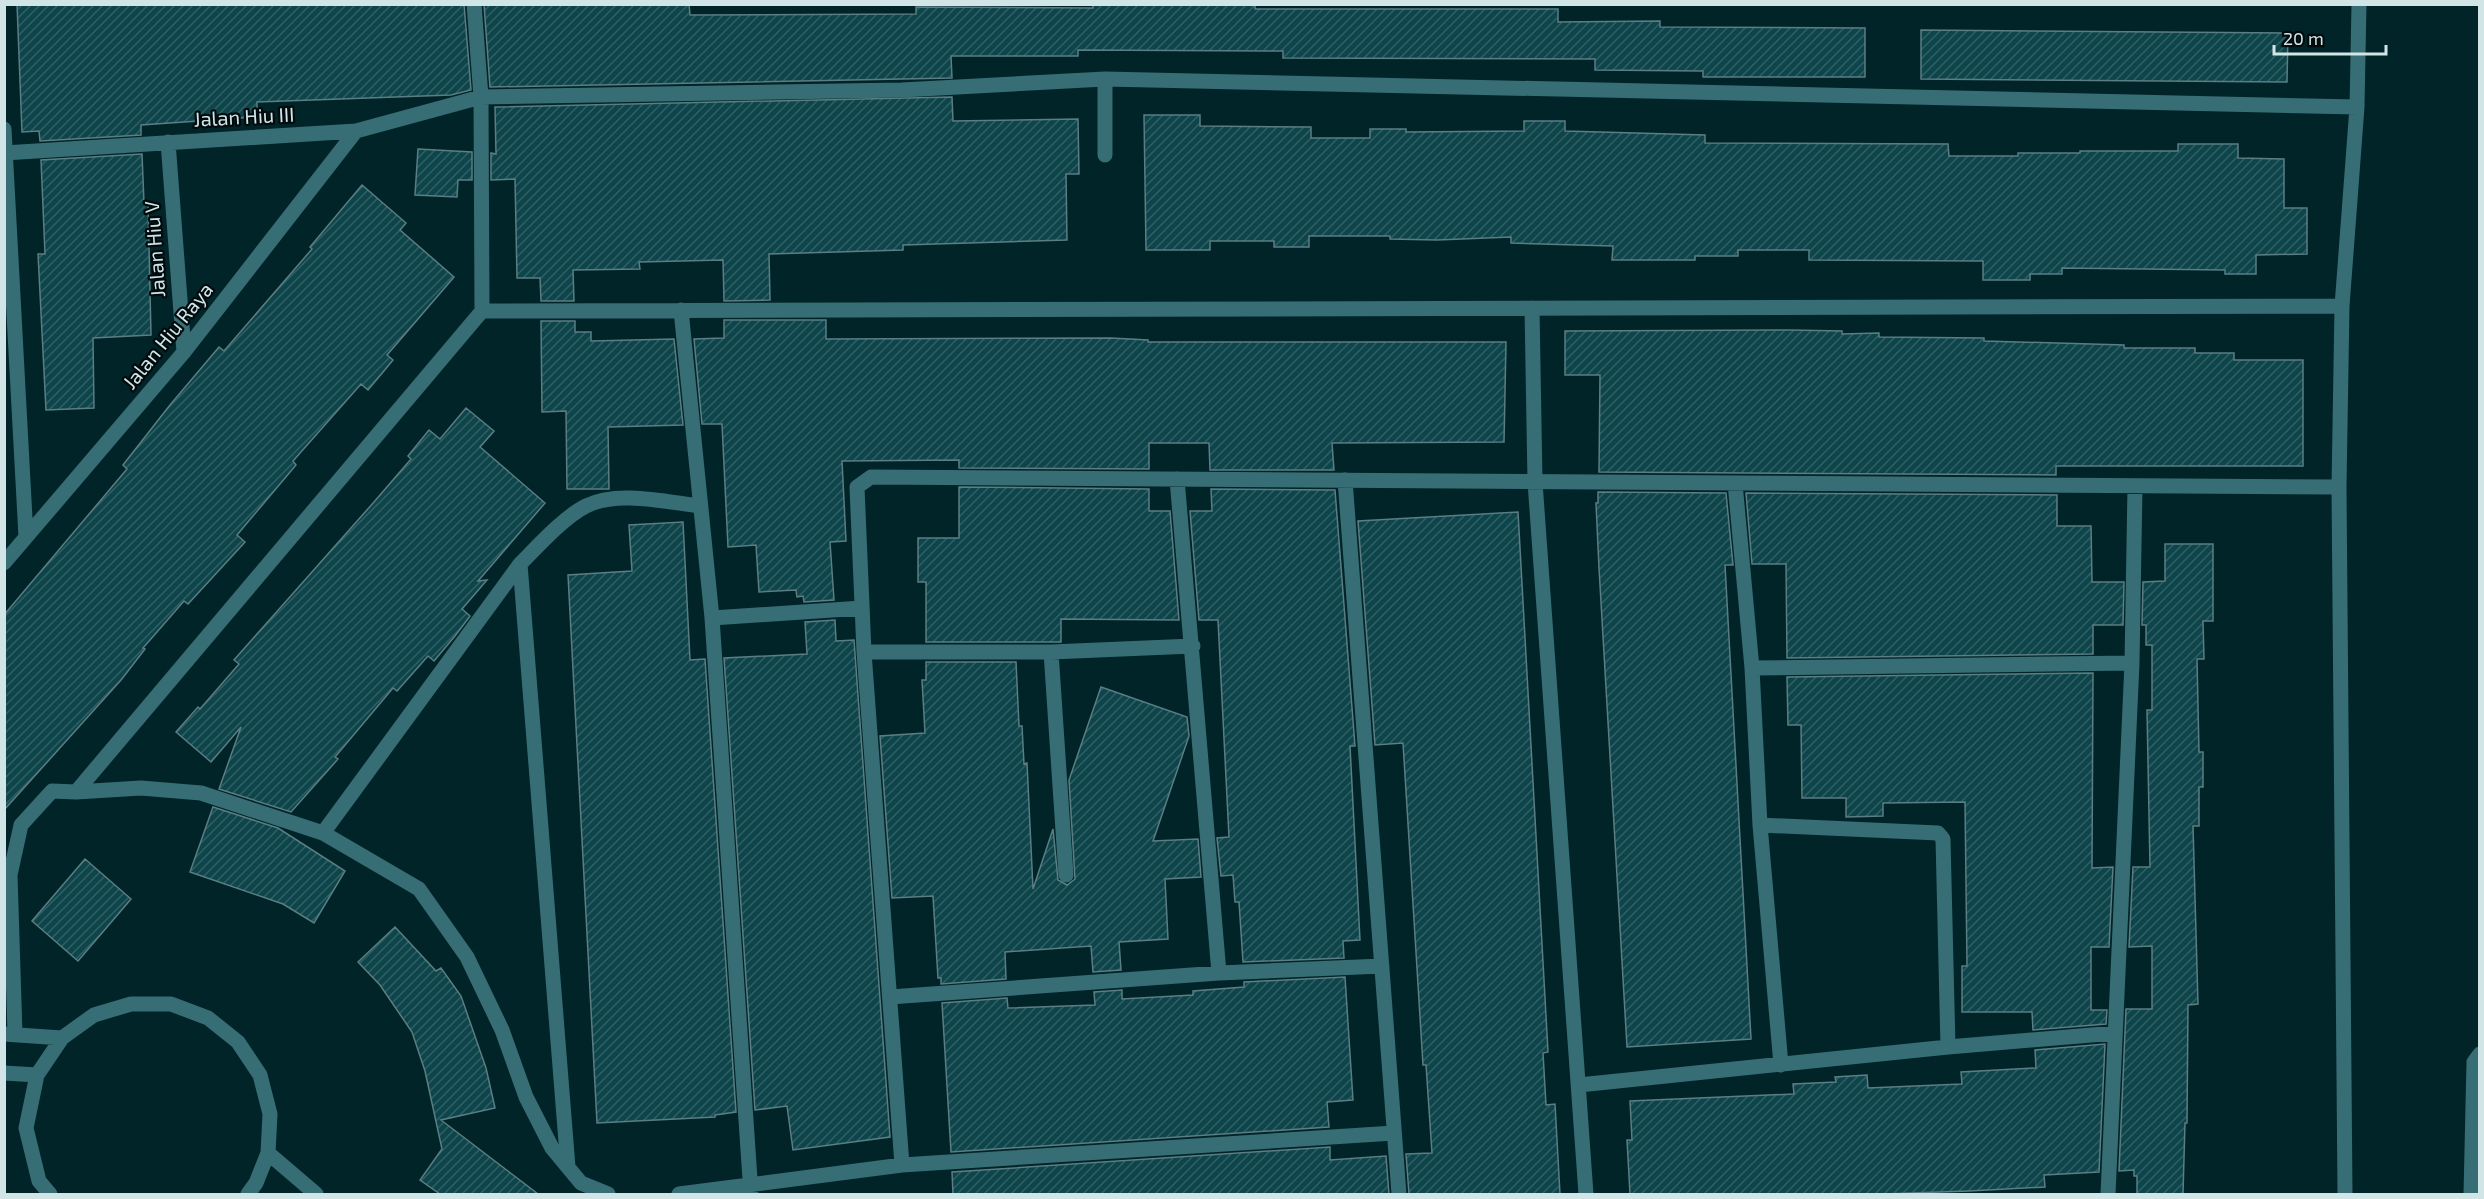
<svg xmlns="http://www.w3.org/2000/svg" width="2484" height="1199" font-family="'Exo 2',sans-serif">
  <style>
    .building { fill: url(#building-hatch); stroke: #5a7e83; stroke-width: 1.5 }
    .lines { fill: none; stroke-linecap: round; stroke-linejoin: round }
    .minor { stroke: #376d74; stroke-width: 15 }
    .labels { text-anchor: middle; stroke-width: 4.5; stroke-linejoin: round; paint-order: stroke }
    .street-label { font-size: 20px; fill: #d1e4e6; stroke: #010b0d }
  </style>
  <defs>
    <pattern id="building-hatch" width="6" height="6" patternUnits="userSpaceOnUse" patternTransform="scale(1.5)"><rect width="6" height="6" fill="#0e454b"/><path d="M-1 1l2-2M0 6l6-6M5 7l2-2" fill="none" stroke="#306065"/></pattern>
  </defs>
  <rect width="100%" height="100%" fill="#002428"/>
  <path class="building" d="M17,4h447l7,86 -20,5 -194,7v15l-116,8v10l-101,6 -1,-10 -17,1z
    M484,4h205l1,11 226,-1v-7l177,1v-4h162v5h303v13l102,-1v6l205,1v49h-162v-6l-108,-1v-11l-312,-1v-7l-205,-1v6h-127l1,22 -462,9z
    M1921,30l367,3 -1,49 -366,-3z
    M952,97l1,24 125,-2 1,55h-13l1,66 -164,5v5l-134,4 1,46 -46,1 -1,-41 -84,2 1,7 -67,1 1,31h-33l-1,-23h-23l-2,-99 -24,1v-27l5,1 -1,-47z
    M1144,115h56v11l111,1v11h59v-9h36v3l118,-1v-10h41v10l140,4v8l243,1 1,12h69v-3h62v-2h98v-7h60v14l46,1v49h23v46l-51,1v19h-31v-4l-163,-2v6h-32v6h-47v-19l-174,-1v-10h-71v6h-43v4h-83l1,-14 -102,-3v-6l-74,3 -47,-1v-3h-81v11h-35v-6h-64v9h-64z
    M418,149l54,3v28h-14l-1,17 -42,-2z
    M142,154l2,49h4l3,132 -58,3 1,70 -48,2 -8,-156h7l-4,-94z
    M362,185l44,38 -6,7 54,47 -67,78 6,5 -25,30 -7,-6 -68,77 3,4 -59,70 8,7 -57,62 -4,-3 -41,47 2,1 -24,31 -117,130v-195l123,-146 -4,-4 47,-60 49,-58 5,4 88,-102 -2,-2z
    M724,320h102v19l285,-1 37,2v2h358l-2,100 -172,1 2,27h-124l-1,-27h-60v26l-190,-1v-8l-117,1 4,80 -16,1 4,58 -30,2 -1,-6 -6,1 -1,-7 -37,2 -3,-47 -28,2 -6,-123h-20l-8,-85 30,-1z
    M541,321h34v11h16v9l83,-2 9,86 -75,2 1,62h-42l-1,-78 -24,1z
    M1790,330l52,1v3l37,-1v4l105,1v3l140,4v3h71v5h39v7h69v106h-247v9l-457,-3 1,-97h-35v-44z
    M466,408l28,23 -14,16 65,56 -67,78 9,-1 -25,29 8,7 -15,20 -21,25 -6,-5 -31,35 -4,-3 -58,69 3,2 -47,53 -72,-23 22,-62 -30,35 -35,-30 22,-25 2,2 39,-45 -5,-4 140,-158 37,-43 -3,-3 21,-26 11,9z
    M959,487l190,2v22h21l9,109 -118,-1v23h-135v-60h-8v-44h41z
    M1211,489l124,1 20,256h-5l10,194 -17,1 1,17 -101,4 -4,-60h-4l-2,-27 -12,1 -4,-38 12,-1 -11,-217h-19l-9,-109h22z
    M1598,492l128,1 7,72h-8l26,474 -124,8 -28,-479 -3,-65h2z
    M1746,493l311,2v31h34l1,56h32l-1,43h-30v29l-306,4 -1,-94h-34z
    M1518,512l30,540 -5,1 3,52 9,-1 5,90h-151l-3,-40 26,-1 -6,-88h-3l-20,-322 -28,2 -17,-224z
    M683,522l7,138 15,-1 31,453 -21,3v2l-118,6 -29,-548 64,-4 -3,-46z
    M2165,544h48v77h-10l1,38h-7l2,93h4v35h-4v39h-6l5,178 -10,1 -1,118h-2l-2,71h-46v-18h-3v-6l-15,1 7,-162h26v-63l-23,1 4,-80h17l-3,-157h5v-65h-6v-20h-4l1,-43 22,-1z
    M835,620l1,21 18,-1 36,497 -97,13 -6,-44 -32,4 -31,-452 83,-4 -2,-32z
    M926,662h90l3,64h3l2,38 3,-1 6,126 20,-60 5,51 9,5 8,-6 -6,-99 32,-93 86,30 2,19 -36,105 45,-2 3,38 -36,2 3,60 -49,3 2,28 -28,2 -2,-26 -86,6 1,27 -65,5v-6h-3l-5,-82 -41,2 -12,-162 45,-3 -3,-53h4z
    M2093,673l-1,195 21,-1 -4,80h-18v63h16l-1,14 -73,6 -1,-18h-70v-46h5l-2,-164 -82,1v13l-37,1v-19h-44l-1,-73h-13l-1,-48z
    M213,807l65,21 67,43 -31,52 -31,-19 -93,-32z
    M85,859l46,40 -53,62 -46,-40z
    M395,927l41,44 5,-3 20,28 25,72 9,40 -54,12 97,74h-98l-20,-14 22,-31 -17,-78 -13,-39 -32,-47 -22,-23z
    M1345,977l8,123 -26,2 2,25 -378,25 -9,-149 65,-5 1,10 87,-3 -1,-13 28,-2v9l71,-4v-4l51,-4v-5z
    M2105,1044l-6,128 -55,3 1,12 -76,4 -86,3h-253l-3,-54h5l-2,-39 164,-7 -1,-10 43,-2 -1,-5 32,-2 1,13 94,-4 -1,-12 75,-4 -1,-18z
    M1330,1147v13l56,-4 3,38h-436l-1,-22z"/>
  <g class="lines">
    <path class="minor" d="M474,4l7,93 1,214 1860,-5
      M1105,79v76
      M4,129l22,408
      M168,142l16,210
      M4,153l352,-22 125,-34 421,-7 203,-11 1252,28
      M1532,308l3,174 51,712
      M681,310l31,308 39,576
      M1177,479l42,494
      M1345,480l54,714
      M1735,483l17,185 8,157 21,240
      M4,563l180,-211 172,-221
      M520,564l48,603
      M712,618l150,-10
      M864,652h187l142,-6
      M1051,652l15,223
      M1752,668l380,-5
      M76,792l65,-4 60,5 122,40 96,56 48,68 35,73 24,67 26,51 29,35 27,11
      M1760,825l178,8 5,6 5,208
      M323,833l197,-269c17,-17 44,-47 66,-58 31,-16 80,-4 114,0
      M890,997l329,-24 163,-7
      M4,1034l58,4
      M15,1034l-5,-159 11,-50 31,-34 24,1 406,-481
      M4,1073l33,2
      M1579,1085l369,-38 167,-14
      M268,1153l48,41
      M902,1165l-38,-513 -7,-165 14,-10 1468,10
      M50,1194l-11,-13 -13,-53 11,-53 25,-37 32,-23 37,-11h40l37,14 30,24 22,33 10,39 -2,39 -12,30 -8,11
      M679,1194l223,-29 492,-32
      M2108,1194l24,-531 3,-177
      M2345,1194l-6,-707 3,-181 15,-199 2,-103
      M2471,1194l3,-132 6,-8"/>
  </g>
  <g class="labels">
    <g class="street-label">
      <text transform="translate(244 117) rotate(-3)" y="7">Jalan Hiu III</text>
      <text transform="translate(155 249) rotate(-94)" y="7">Jalan Hiu V</text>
      <text transform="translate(168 336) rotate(-51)" y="7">Jalan Hiu Raya</text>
    </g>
  </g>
  <rect width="2484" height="1199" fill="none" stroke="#d1e4e6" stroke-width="12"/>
  <path d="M2274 45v9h112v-9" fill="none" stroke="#d1e4e6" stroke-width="3"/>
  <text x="2283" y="45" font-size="18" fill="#d1e4e6" stroke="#010b0d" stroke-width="4.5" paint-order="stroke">20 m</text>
</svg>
